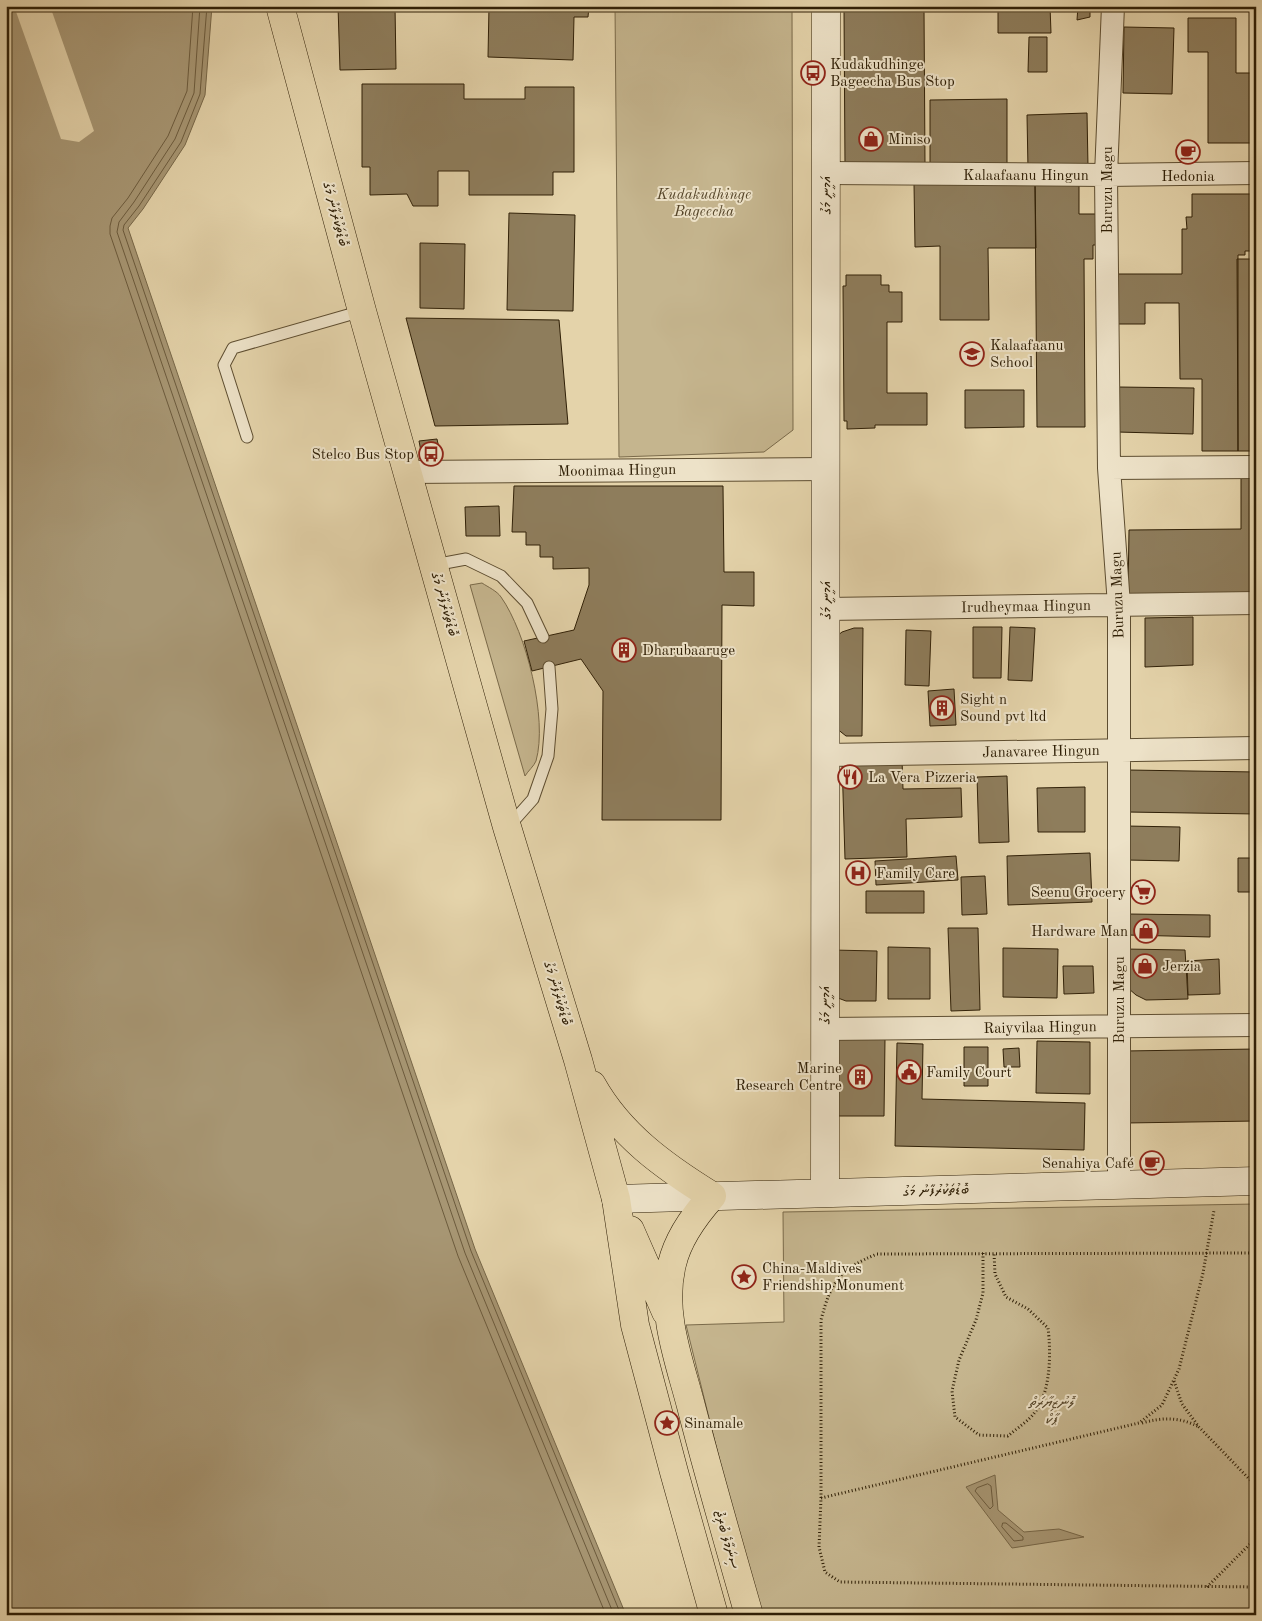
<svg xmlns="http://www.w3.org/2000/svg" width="1262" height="1621" font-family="'Old Standard TT','Noto Sans Thaana',serif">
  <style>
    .green { fill: #c5b58e; stroke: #7a6a4a }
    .water { fill: #a79673; stroke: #776748 }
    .pier { fill: #e4d3aa }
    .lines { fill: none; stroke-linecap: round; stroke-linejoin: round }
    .shore { stroke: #6c5b3d; stroke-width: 1 }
    .building { fill: #8e7d5c; stroke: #302007 }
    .lane-casing { stroke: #5d4d30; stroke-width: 13 }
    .street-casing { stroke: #5d4d30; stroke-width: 24 }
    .secondary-casing { stroke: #302007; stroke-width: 29 }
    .primary-casing { stroke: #302007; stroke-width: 29 }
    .path { stroke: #302007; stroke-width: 3; stroke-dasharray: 1 2.5; stroke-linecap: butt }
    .lane { stroke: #ede2c8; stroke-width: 11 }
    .street { stroke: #ede2c8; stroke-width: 22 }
    .secondary { stroke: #ede2c8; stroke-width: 28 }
    .primary { stroke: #e4d3aa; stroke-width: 28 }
    .labels { text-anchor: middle; stroke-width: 4; stroke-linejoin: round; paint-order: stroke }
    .poi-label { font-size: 15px; fill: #302007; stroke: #ede2c8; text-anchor: start }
    .street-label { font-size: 15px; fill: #302007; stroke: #ede2c8 }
    .park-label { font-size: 15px; font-style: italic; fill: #554529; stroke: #ede2c8 }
  </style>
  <rect width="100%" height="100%" fill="#e4d3aa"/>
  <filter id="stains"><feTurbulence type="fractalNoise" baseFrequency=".004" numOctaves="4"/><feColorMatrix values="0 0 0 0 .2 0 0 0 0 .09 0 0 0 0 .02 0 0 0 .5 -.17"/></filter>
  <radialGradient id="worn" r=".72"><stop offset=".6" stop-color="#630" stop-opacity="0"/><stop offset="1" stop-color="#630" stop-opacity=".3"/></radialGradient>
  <path class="green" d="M615,6h177l1,424 -29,22 -145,5z
    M482,583c6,4 15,8 19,14 25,35 47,122 35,164 -2,5 -8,10 -11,15l-55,-191z
    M1256,1204v411h-501v-12l-69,-278 98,-3 -1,-110z"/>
  <path class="water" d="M6,6h206l-7,89 -20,50 -42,64 -15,19 347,1021 151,366h-620z
    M995,1475l3,35 26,22 35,-3 25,8 -72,11 -46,-61z"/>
  <path class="pier" d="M14,6h36l44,125 -15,11 -18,-3z"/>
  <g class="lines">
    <path class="shore" d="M193,6l-6,85 -19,45 -40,62 -16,20 -2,8v8l348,1022 148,359
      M200,6l-6,87 -19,46 -41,63 -15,20 -2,10 348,1021 149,362
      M207,6l-7,88 -19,48 -42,64 -15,19 -1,5 348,1021 150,364
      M988,1484l3,2 2,20 -3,3 -15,-18 2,-3z
      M1003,1523h3l17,14v3l-9,1 -12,-14z"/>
  </g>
  <path class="building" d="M338,6h57l1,63 -56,1z
    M489,6h100l-1,11h-14l-1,43 -85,-3z
    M998,6h52l1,27h-53z
    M1078,6h12v11l-13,3z
    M844,9h80l1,156 -80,1z
    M1188,18h48v55h20v70h-48v-91h-20z
    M1124,27l50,1 -2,66 -49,-1z
    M1029,37h18v35h-19z
    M362,84h102v15h61v-12h49v85h-21v23h-84v-24h-31v35h-25l-6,-12 -37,1v-28h-8z
    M1007,99v68h-77v-67z
    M1087,113l1,54 -60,2 -1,-54z
    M1079,182v32h20v31h-6v14h-9l1,168h-48l-2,-244z
    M1035,183l1,65h-48l1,72h-49v-74l-25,1 -1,-63z
    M1192,194h64v57h-11v4h-7v196h-36v-72h-22l-1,-76h-34v21h-33v-50h70v-45h5l-1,-12h6z
    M509,213l66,2 -2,96 -66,-1z
    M420,243l45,1 -1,65 -44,-1z
    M1237,259h19v192h-18z
    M846,275h35v10h8v7h13v30h-15v71h40v32h-52v3l-28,1v-8h-3l-1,-135h3z
    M406,318l153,2 9,104 -133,2z
    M1118,387l76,1 -1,46 -76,-2z
    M965,390h59v37l-59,1z
    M437,439l6,28h-19l-5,-26z
    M1241,475h15v119h-128l1,-64 112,-1z
    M514,486h209l1,86h30v34l-32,-1 -1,215h-119l1,-129 -22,-32 -49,12 -8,-30 50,-11 15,-45v-17l-36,1v-12h-13v-12h-14v-13h-14z
    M499,506l1,30h-34l-1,-29z
    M1193,617v48l-48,2v-49z
    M973,627h29l-1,51h-28z
    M1010,627l25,1 -3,53 -24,-1z
    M854,628h9l-1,108h-16l-10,-8 -9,-84 15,-12z
    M906,630l25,1 -2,55 -24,-1z
    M954,689l2,36 -26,1 -2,-35z
    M902,759l1,30 58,-1 1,29 -56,2 1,38 -62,2 -3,-99z
    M1128,770l128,2v42l-129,-2z
    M1007,776l2,66 -30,1 -2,-66z
    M1085,787v45h-47l-1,-44z
    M1126,826l54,1 -1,34 -53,-1z
    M1090,853l2,49 -84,3 -1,-49z
    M956,856l2,24 -82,5 -1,-24z
    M1238,858h18v34h-18z
    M985,876l2,38 -25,1 -1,-38z
    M866,891h58v22h-58z
    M1127,914l83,1v22l-83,-2z
    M948,928h30l2,82 -29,1z
    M888,947l42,1v51h-42z
    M1003,948l55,1 -1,49 -54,-1z
    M1125,949l60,1 3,49 -42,1 -10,-5 -8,-7z
    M832,950l45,1 -1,50h-30l-8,-3z
    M1219,959l1,35 -32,1 -1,-34z
    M1063,966h30l1,27 -30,1z
    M836,1038l49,1 -1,77h-49z
    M1037,1041l53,1v52l-54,-1z
    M897,1043l26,1 -1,55 163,4 -1,47 -189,-4z
    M964,1047h24v39h-24z
    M1019,1048l1,19h-16l-1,-18z
    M1256,1049v72l-130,2 -2,-72z"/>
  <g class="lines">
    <g class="lane-casing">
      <path id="lane" d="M247,437l-23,-72 9,-17 129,-37
        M434,565l32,-6 35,17 26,27 16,34
        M509,826l24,-27 15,-43 4,-47 -3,-42"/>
    </g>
    <g class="street-casing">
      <path id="street" d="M1113,6l-7,169 3,293 10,137v579
        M826,173l280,2 150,-2
        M1109,468l147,-1
        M408,472l418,-3
        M826,609l430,-6
        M826,755l430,-7
        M825,1029l431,-4"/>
    </g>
    <g class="secondary-casing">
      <path id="secondary" d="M825,1193l1,-1187
        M616,1199l640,-18"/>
    </g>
    <g class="primary-casing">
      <path id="primary" d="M280,6l82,305 145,516 71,233 38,139 19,126 39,147 40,143
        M592,1085c28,50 73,82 120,111 -17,19 -34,42 -40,68 -12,48 7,96 19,142 18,70 38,139 58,209
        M630,1230l36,82"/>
    </g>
    <path class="path" d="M983,1253v40l-7,27 -17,40 -7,31 3,26 24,18 29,1c9,-8 21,-15 27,-24 16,-20 16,-60 13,-84l-20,-19 -22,-12 -11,-23 -1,-21
      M1256,1253l-379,1c-37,15 -46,27 -56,66v178l-2,49 6,25 15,10 416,5
      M1174,1381l8,23 17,23 57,59
      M1142,1423c21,-6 38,-6 57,4
      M821,1498l318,-75 23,-18 17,-36 24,-96 11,-63
      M1207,1587l49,-49"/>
    <use href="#lane" class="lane"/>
    <use href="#street" class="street"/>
    <use href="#secondary" class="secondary"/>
    <use href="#primary" class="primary"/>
  </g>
  <defs>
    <g id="bus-ring" transform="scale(1.25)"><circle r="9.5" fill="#ede2c8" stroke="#8f2418" stroke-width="1.5"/><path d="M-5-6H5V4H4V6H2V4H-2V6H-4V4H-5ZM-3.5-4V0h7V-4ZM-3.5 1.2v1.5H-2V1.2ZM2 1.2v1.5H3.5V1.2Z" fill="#8f2418"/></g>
    <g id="shop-ring" transform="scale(1.25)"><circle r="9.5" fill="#ede2c8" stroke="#8f2418" stroke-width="1.5"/><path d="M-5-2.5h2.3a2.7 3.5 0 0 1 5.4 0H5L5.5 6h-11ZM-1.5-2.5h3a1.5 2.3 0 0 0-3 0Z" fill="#8f2418"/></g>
    <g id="cafe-ring" transform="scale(1.25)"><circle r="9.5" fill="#ede2c8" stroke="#8f2418" stroke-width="1.5"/><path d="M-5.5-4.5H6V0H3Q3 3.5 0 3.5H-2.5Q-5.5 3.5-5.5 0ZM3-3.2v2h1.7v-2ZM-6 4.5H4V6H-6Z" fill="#8f2418"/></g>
    <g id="school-ring" transform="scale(1.25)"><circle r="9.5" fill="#ede2c8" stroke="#8f2418" stroke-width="1.5"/><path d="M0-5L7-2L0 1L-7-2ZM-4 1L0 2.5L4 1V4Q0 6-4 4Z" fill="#8f2418"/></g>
    <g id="building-ring" transform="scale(1.25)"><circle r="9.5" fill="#ede2c8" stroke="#8f2418" stroke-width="1.5"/><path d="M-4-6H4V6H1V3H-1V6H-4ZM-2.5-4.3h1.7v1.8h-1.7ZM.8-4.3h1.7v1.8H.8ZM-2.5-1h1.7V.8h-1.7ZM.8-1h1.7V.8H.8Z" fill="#8f2418"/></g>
    <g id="restaurant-ring" transform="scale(1.25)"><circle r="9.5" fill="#ede2c8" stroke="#8f2418" stroke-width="1.5"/><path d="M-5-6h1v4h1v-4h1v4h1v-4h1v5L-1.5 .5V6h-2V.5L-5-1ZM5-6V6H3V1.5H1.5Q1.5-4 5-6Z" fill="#8f2418"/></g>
    <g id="hospital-ring" transform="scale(1.25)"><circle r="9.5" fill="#ede2c8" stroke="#8f2418" stroke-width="1.5"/><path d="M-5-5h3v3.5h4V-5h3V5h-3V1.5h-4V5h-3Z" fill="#8f2418"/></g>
    <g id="supermarket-ring" transform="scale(1.25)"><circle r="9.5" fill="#ede2c8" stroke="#8f2418" stroke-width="1.5"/><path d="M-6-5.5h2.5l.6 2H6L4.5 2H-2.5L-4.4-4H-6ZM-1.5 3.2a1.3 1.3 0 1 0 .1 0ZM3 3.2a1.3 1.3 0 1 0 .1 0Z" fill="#8f2418"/></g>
    <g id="civic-ring" transform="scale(1.25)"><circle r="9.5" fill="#ede2c8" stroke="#8f2418" stroke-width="1.5"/><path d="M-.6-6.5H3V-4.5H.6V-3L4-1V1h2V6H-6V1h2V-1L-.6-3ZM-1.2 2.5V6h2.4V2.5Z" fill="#8f2418"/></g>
    <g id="sight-ring" transform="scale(1.25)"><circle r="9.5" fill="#ede2c8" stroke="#8f2418" stroke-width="1.5"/><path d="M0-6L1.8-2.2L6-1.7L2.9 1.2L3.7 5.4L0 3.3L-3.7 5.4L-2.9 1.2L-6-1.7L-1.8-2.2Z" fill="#8f2418"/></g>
  </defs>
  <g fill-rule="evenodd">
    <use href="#bus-ring" x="813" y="73"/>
    <use href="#shop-ring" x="871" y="139"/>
    <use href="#cafe-ring" x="1188" y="152"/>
    <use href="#school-ring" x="972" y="354"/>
    <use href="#bus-ring" x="431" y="454"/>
    <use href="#building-ring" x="624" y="650"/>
    <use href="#building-ring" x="942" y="708"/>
    <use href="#restaurant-ring" x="850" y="777"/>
    <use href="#hospital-ring" x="858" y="873"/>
    <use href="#supermarket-ring" x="1143" y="892"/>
    <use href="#shop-ring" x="1146" y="931"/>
    <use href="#shop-ring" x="1145" y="966"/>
    <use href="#civic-ring" x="909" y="1072"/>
    <use href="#building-ring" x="860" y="1077"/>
    <use href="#cafe-ring" x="1152" y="1163"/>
    <use href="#sight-ring" x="744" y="1277"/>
    <use href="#sight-ring" x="667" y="1423"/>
  </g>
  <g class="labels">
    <g class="poi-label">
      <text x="830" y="69">Kudakudhinge<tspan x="830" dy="17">Bageecha Bus Stop</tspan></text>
      <text x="888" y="144">Miniso</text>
      <text x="1188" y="181" text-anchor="middle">Hedonia</text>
      <text x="990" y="350">Kalaafaanu<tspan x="990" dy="17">School</tspan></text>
      <text x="414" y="459" text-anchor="end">Stelco Bus Stop</text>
      <text x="642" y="655">Dharubaaruge</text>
      <text x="960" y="704">Sight n<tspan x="960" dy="17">Sound pvt ltd</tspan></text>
      <text x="868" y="782">La Vera Pizzeria</text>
      <text x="876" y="878">Family Care</text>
      <text x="1126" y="897" text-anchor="end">Seenu Grocery</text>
      <text x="1128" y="936" text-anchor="end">Hardware Man</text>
      <text x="1162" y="971">Jerzia</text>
      <text x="842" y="1073" text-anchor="end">Marine<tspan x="842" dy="17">Research Centre</tspan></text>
      <text x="926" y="1077">Family Court</text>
      <text x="1134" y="1168" text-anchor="end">Senahiya Café</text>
      <text x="762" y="1273">China-Maldives<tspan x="762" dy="17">Friendship Monument</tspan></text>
      <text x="684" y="1428">Sinamale</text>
    </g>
    <g class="street-label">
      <text x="1026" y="180">Kalaafaanu Hingun</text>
      <text transform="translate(1107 190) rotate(-90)" y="5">Buruzu Magu</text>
      <text transform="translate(826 195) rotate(-90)" y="5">އަމީނީ މަގު</text>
      <text transform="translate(336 214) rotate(75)" y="5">ބޮޑުތަކުރުފާނު މަގު</text>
      <text transform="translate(617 470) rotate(-1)" y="5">Moonimaa Hingun</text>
      <text transform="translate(1117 595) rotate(-92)" y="5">Buruzu Magu</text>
      <text transform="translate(826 600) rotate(-90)" y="5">އަމީނީ މަގު</text>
      <text transform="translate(445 604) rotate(74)" y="5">ބޮޑުތަކުރުފާނު މަގު</text>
      <text transform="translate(1026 606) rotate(-1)" y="5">Irudheymaa Hingun</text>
      <text transform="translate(1041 751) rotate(-1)" y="5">Janavaree Hingun</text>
      <text transform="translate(558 993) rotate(73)" y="5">ބޮޑުތަކުރުފާނު މަގު</text>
      <text transform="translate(1119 1000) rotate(-90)" y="5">Buruzu Magu</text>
      <text transform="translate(825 1005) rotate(-90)" y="5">އަމީނީ މަގު</text>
      <text transform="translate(1040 1027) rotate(-1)" y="5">Raiyvilaa Hingun</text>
      <text transform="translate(936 1190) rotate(-2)" y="5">ބޮޑުތަކުރުފާނު މަގު</text>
      <text transform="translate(727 1539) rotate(74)" y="5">ސިނަމާލެ ބުރިޖު</text>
    </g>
    <g class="park-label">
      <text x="704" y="199">Kudakudhinge<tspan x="704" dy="17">Bageecha</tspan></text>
      <text x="1051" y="1407">ލޮނުޒިޔާރަތް<tspan x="1051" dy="17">ޕާކް</tspan></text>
    </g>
  </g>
  <rect width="1262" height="1621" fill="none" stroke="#e4d3aa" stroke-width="25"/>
  <rect x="8" y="8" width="1247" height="1606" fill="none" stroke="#302007" stroke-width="2.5"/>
  <rect x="12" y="12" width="1237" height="1596" fill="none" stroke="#302007"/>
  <rect width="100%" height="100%" filter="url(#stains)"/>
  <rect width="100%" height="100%" fill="url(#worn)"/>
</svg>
